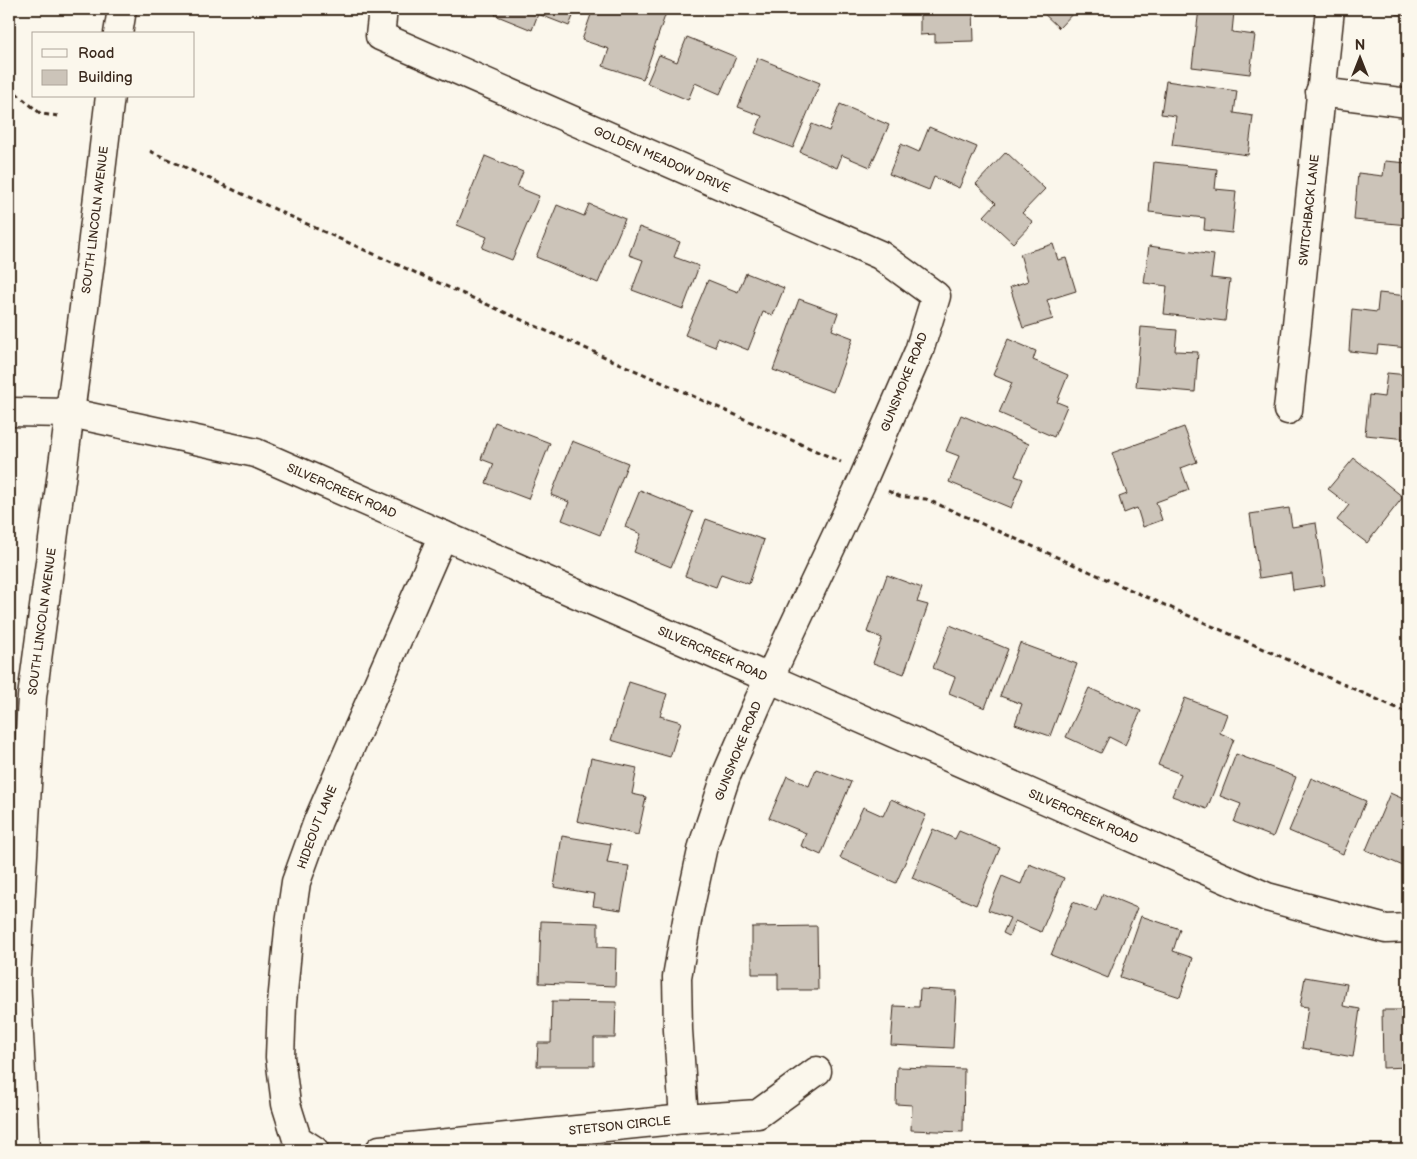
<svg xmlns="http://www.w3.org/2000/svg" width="1417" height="1159" font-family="'Balsamiq Sans',sans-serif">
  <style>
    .building { fill: #ccc4b9; stroke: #3b2a1e }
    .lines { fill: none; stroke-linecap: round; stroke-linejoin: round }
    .minor-casing { stroke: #3b2a1e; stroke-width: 31 }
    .secondary-casing { stroke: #3b2a1e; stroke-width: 31 }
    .path { stroke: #3b2a1e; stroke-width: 3; stroke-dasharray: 5 4; stroke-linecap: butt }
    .minor { stroke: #fbf7ec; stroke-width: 28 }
    .secondary { stroke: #fbf7ec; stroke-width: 28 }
    .labels { text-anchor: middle; stroke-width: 5; stroke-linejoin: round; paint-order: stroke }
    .street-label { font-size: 12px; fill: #3b2a1e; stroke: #fbf7ec }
  </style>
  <rect width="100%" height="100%" fill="#fbf7ec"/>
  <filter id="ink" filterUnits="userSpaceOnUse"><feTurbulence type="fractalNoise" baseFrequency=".02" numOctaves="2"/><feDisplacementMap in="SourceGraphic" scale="10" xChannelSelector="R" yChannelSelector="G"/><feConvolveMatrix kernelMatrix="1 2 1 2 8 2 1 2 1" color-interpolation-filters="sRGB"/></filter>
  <g filter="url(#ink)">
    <path class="building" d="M498,9h78l-7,17 -31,-12 -6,16 -37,-15z
      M593,9l74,1 -24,69 -40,-13 6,-17 -27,-9z
      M920,9h53l1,32 -39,1v-8l-15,1z
      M1039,9h38l-18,19z
      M1199,9l35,3 -2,20 23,3 -5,39 -58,-7z
      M1397,9h11v7l-12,-2z
      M687,37l49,20 -16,37 -25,-11 -7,17 -41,-17 12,-28 18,7z
      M758,58l62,25 -27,65 -38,-15 7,-17 -24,-9z
      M1166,81l71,10 -3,22 19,3 -5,39 -76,-10 4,-29 -15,-2z
      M840,104l49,21 -19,42 -28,-12 -5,13 -37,-16 12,-28 17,7z
      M929,127l48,20 -18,41 -25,-11 -5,13 -40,-16 12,-30 18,8z
      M1006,152l39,37 -23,24 11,9 -20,21 -29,-27 12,-13 -20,-19z
      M485,156l38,16 -6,15 22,9 -27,64 -30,-12 5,-11 -30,-12z
      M1385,161l23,2v62l-54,-5 4,-47 25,3z
      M1154,162l63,7 -2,20 21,2 -4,42 -28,-3 1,-12 -56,-6z
      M589,204l36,15 -27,64 -62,-26 21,-52 27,11z
      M639,227l41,15 -6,15 25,9 -16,43 -51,-19 11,-30 -14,-5z
      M1053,244l5,16 8,-2 10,33 -29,9 6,19 -30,9 -13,-41 18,-6 -8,-27z
      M1149,246l65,9 -3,23 19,2 -5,41 -61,-7 3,-28 -23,-3z
      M746,273l38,15 -11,27 -10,-3 -15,38 -30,-12 -3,9 -30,-12 23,-55 30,12z
      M1379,293l29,3v52l-30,-3 -1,9 -28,-3 3,-42 25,3z
      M799,299l39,14 -6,17 21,8 -20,54 -60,-22z
      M1141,327l36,3 -2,21 23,1 -3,40 -59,-5z
      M1008,339l28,12 -3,9 35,15 -11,27 10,4 -13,31 -55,-24 13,-30 -19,-8z
      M1387,373l21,2v64l-43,-4 4,-40 15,2z
      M961,415l68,29 -14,32 8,3 -12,29 -62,-26 10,-26 -13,-5z
      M495,422l55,21 -22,56 -42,-16 8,-19 -13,-5z
      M1184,427l13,35 -16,6 8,22 -33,12 6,18 -19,7 -6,-19 -13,5 -5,-16 8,-3 -15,-41z
      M572,441l56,22 -28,72 -38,-15 7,-18 -18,-7z
      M1354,458l49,39 -36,46 -30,-23 12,-15 -21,-16z
      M640,490l53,22 -22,55 -37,-15 7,-18 -16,-7z
      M1289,508l3,19 24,-4 9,62 -32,5 -2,-17 -32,5 -9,-64z
      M706,519l58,21 -15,44 -28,-10 -5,13 -31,-11z
      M887,575l35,13 -5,14 11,3 -24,69 -31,-11 9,-25 -15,-6z
      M950,625l58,24 -23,59 -36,-15 6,-16 -22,-9z
      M1020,643l57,21 -27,72 -35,-12 7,-20 -22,-8z
      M629,682l38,12 -7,22 21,6 -11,35 -59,-17z
      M1089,688l52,23 -16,34 -16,-8 -8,16 -35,-16z
      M1185,698l42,16 -7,19 14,6 -27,70 -35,-13 9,-22 -23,-9z
      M1236,754l60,23 -23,60 -39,-15 7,-18 -21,-8z
      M591,758l46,10 -5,26 14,3 -8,38 -61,-14z
      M816,769l35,13 -30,73 -20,-9 5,-13 -37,-15 18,-42 22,10z
      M1311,778l55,23 -23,53 -54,-23z
      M1390,793l18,8v52l-5,13 -37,-16z
      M891,799l35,16 -30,68 -56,-25 23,-51 20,9z
      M933,829l22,10 4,-8 41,17 -24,57 -64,-27z
      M562,836l49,8 -4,19 22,3 -8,44 -28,-4 2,-12 -41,-7z
      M1029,864l35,14 -23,54 -26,-11 -6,15 -6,-3 7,-15 -22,-8 14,-34 19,8z
      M1103,894l34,14 -29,70 -57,-23 22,-53 23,9z
      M1141,916l39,13 -7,22 20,7 -13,39 -60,-20z
      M541,921l57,2v24l18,1 -1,38 -76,-3z
      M817,926l1,64h-40v-16h-26v-47z
      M1305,977l42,7 -4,22 17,3 -7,48 -51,-9 6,-41 -8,-1z
      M920,989l36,2 -3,57 -62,-3 3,-39 25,1z
      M1406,990h2v77l-25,1 -1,-58h24z
      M552,1001l64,1 -1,36h-21v28h-57l1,-23h13z
      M897,1067l67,2 -1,63 -52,-2 1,-25 -16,-1z"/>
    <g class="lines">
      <g class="minor-casing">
        <g id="minor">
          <path id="s1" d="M383,9l-3,27 500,219 56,41 -17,55 -55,126 -105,223 -33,76 -23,70 -15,69 -11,62 1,53 6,89"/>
          <path d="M1320,92l88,11"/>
          <path id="s2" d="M1288,410l42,-401"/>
          <path id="s3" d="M9,412l62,1 185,40 1011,444 119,32 22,-1"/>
          <path id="s4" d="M314,1150l-17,-11 -11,-35 -6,-47 2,-54 7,-73 7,-48 22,-61 125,-286"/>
          <path id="s5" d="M380,1150l304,-31 74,-5 59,-43"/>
        </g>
      </g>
      <g class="secondary-casing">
        <g id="secondary">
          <path d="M118,34l4,-25"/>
          <path id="s6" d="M25,1150l-9,-172 16,-281 59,-442 19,-159"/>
        </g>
      </g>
      <path class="path" d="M9,87l32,27 18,2
        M150,151l172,80 519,231
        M888,491l11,5 27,3 482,214"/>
      <use href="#minor" class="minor"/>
      <use href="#secondary" class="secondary"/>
    </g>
  </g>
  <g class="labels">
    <g class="street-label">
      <text dy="4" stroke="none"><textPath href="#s1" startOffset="335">GOLDEN MEADOW DRIVE</textPath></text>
      <text dy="4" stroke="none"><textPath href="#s2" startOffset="201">SWITCHBACK LANE</textPath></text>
      <text dy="4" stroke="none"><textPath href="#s6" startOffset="935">SOUTH LINCOLN AVENUE</textPath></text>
      <text transform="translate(904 382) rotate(-68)" y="4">GUNSMOKE ROAD</text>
      <text dy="4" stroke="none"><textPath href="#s3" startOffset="345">SILVERCREEK ROAD</textPath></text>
      <text dy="4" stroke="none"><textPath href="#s6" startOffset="530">SOUTH LINCOLN AVENUE</textPath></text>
      <text dy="4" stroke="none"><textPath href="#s3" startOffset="750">SILVERCREEK ROAD</textPath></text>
      <text transform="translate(738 751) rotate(-68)" y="4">GUNSMOKE ROAD</text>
      <text dy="4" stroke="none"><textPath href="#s3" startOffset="1155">SILVERCREEK ROAD</textPath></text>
      <text dy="4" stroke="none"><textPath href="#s4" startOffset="339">HIDEOUT LANE</textPath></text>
      <text dy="4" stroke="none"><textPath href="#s5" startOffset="241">STETSON CIRCLE</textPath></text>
    </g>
  </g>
  <rect width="1417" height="1159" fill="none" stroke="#fbf7ec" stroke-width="30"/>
  <rect x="15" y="15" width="1387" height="1129" fill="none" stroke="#3b2a1e" stroke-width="2" filter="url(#ink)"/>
  <rect x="32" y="32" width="162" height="65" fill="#fbf7ec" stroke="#aea59a"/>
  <rect x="42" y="49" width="25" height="8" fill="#fbf7ec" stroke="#aea59a"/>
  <text x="78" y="58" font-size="15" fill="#3b2a1e">Road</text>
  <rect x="42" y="70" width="25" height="15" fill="#ccc4b9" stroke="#aea59a"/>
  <text x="78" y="82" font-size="15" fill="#3b2a1e">Building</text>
  <g transform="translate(1360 58)" stroke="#fbf7ec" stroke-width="4" paint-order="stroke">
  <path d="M0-4L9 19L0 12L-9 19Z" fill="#3b2a1e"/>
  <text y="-8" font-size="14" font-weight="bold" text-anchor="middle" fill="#3b2a1e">N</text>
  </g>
</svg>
